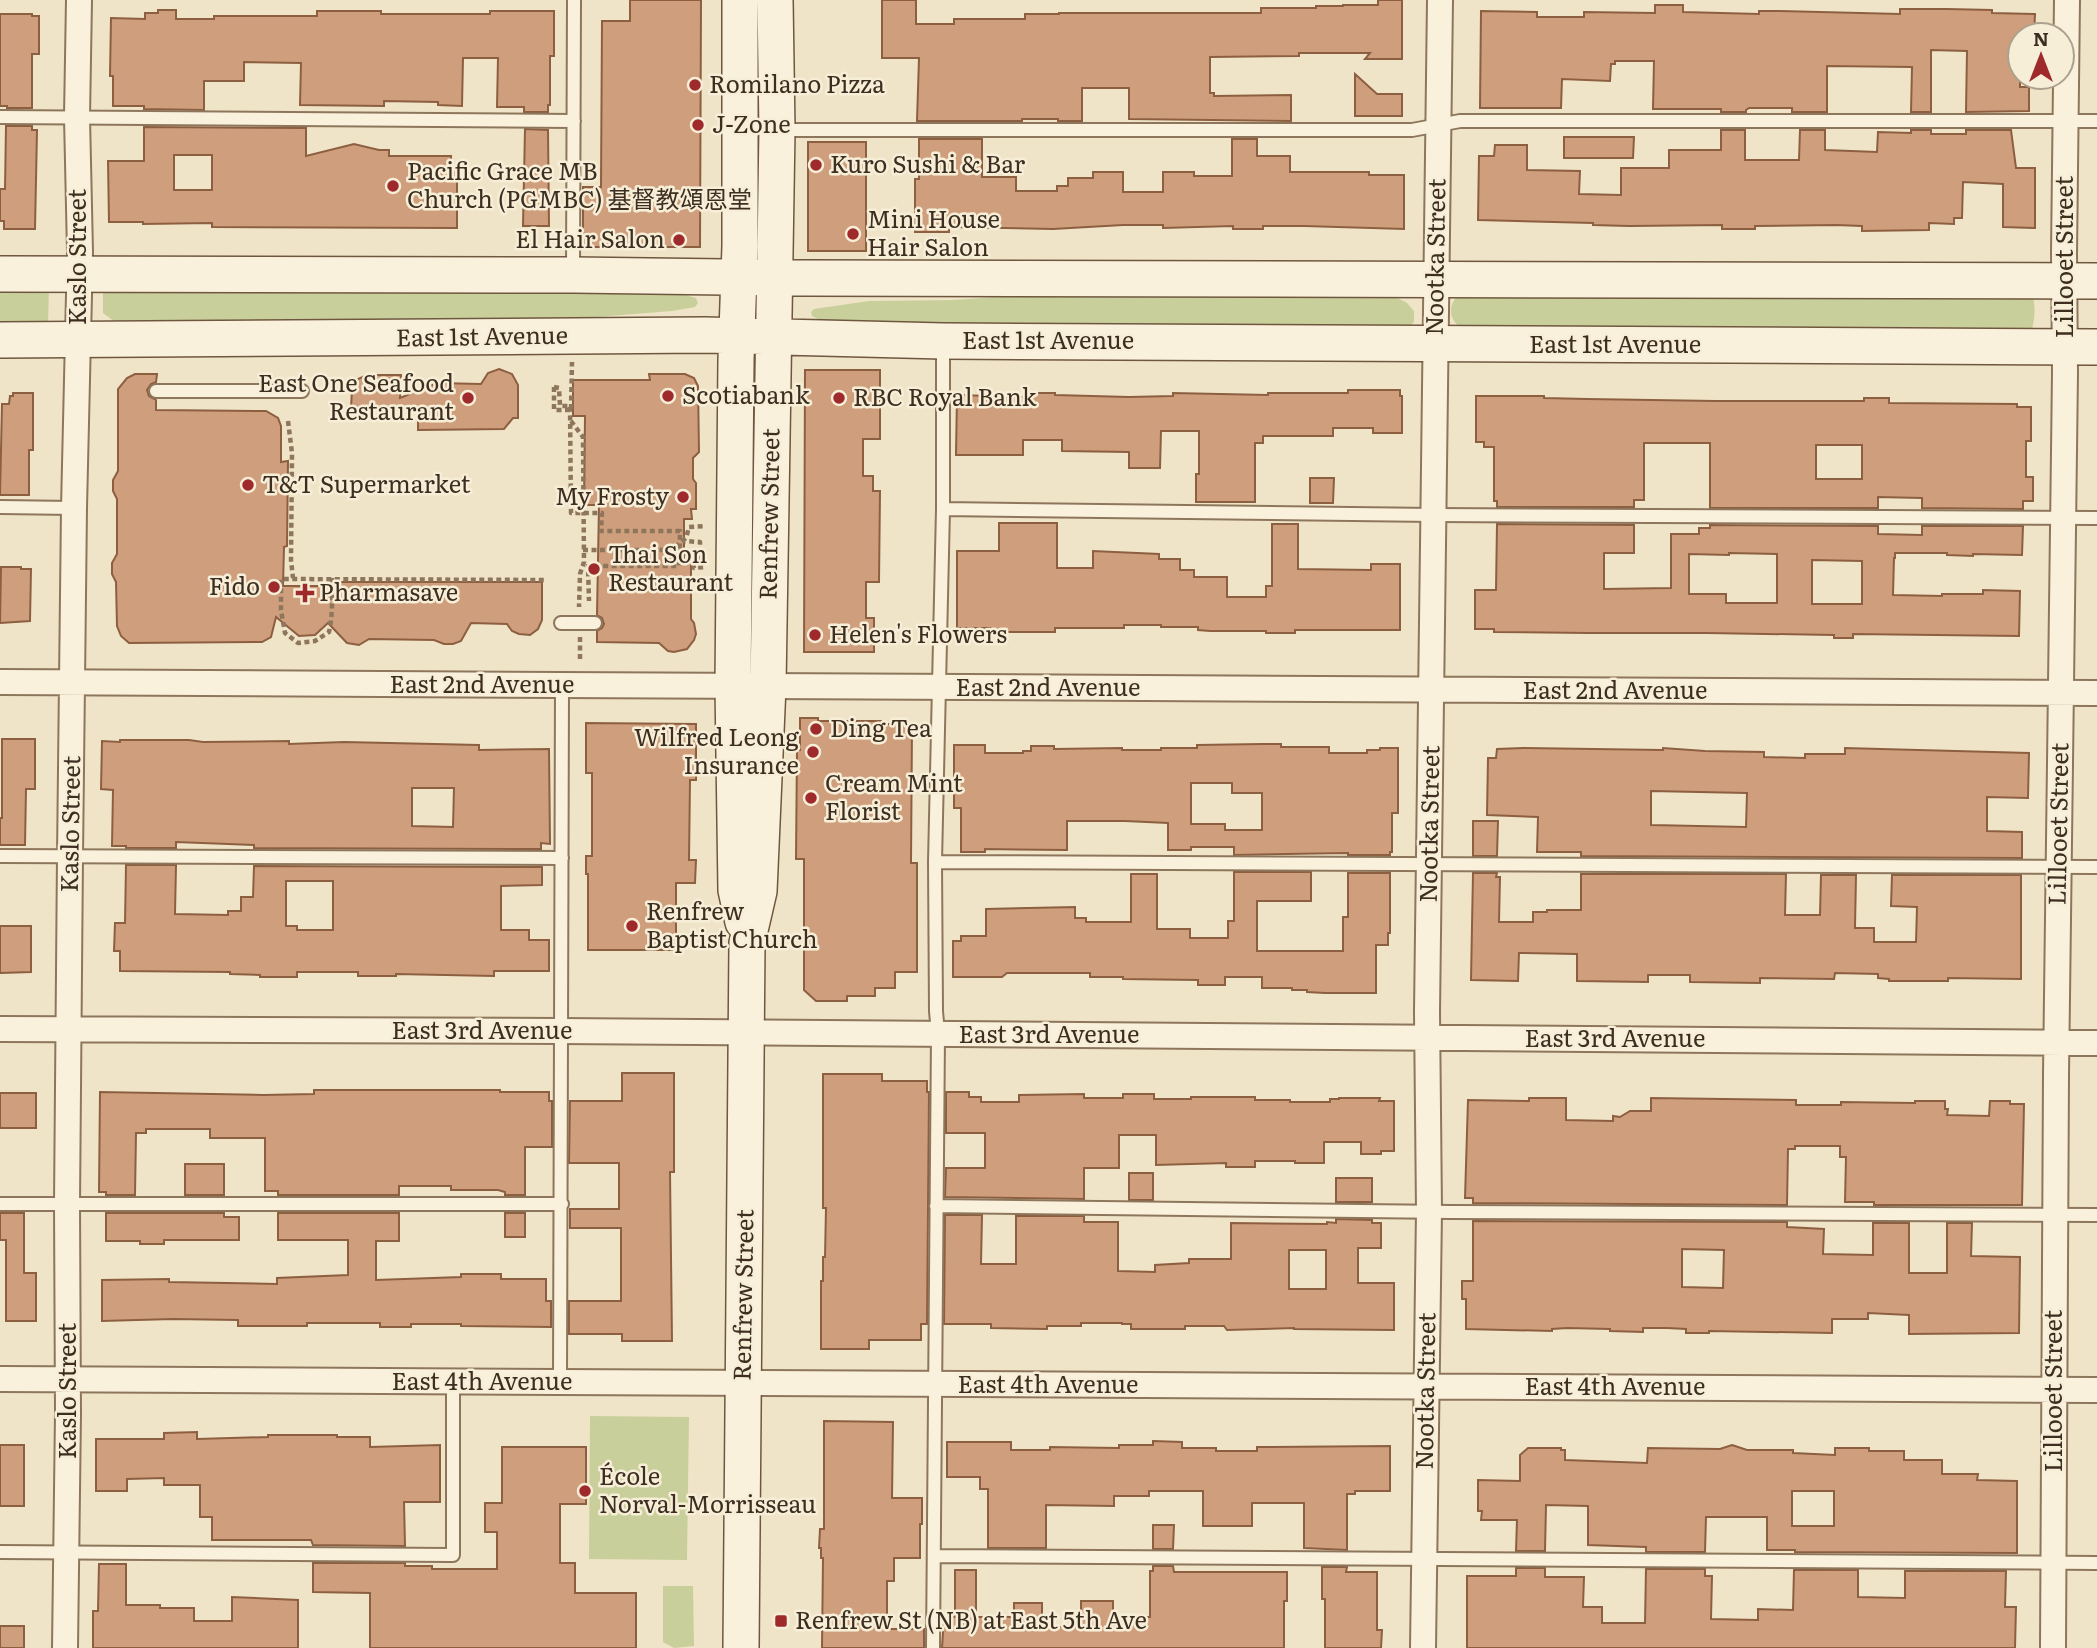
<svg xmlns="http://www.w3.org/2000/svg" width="2097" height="1648" font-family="Literata,'Noto Sans SC',serif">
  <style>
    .green { fill: #c9cf9b }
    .building { fill: #cf9f7d; stroke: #8d5f41; stroke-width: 2; fill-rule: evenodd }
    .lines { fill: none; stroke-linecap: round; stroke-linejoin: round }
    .lane-casing { stroke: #8d765c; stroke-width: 16 }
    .street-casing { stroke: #8d765c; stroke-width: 28 }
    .secondary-casing { stroke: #6f573f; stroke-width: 38 }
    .path { stroke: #8d765c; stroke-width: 4.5; stroke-dasharray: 5 3.5; stroke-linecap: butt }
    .lane { stroke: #faf1dc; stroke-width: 12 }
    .street { stroke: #faf1dc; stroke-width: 24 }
    .secondary { stroke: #faf1dc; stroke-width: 35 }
    .poi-dot { fill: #9e2a2b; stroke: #f7eed8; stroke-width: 2.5 }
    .labels { text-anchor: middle; stroke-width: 5; stroke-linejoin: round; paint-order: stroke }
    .poi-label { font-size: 24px; fill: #3d2e20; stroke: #f7eed8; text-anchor: start }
    .street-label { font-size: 24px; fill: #3d2e20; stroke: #f7eed8 }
  </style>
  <rect width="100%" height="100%" fill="#f0e4c8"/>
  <path class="green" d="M0,287l49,1 -1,37 -48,1z
    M103,288l564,2 29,8 2,5 -3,4 -23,4 -75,6 -107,3 -375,2 -12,-9z
    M1053,293h335l19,10 7,8v11l-8,7 -541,-2 -47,-8 -6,-3 -1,-4 3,-3 55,-8 85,-1z
    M2032,294c4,11 3,27 -1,38l-571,-5c-11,-8 -12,-20 -3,-31z
    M590,1416l99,1 -2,143 -98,-1z
    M663,1586h30l1,60 -20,2 -11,-6z"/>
  <path class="building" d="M630,0h71l-1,247h-117v-60h18l1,-166h28z
    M882,0h34v24h38v-5h71v-5h34v-1h202v-5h55v-2h27v-1h35v-5h24v59h-37l5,-6h-71v3l-89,1v36h4v3l77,-1v26l-162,-2v-31h-47v33h-24v-2h-36v2h-105l2,-63h-37z
    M1655,5h28v7l76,2v-3h21l120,3v-5h47l45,1v3l43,1 -1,21h-14v52h9v24l-63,1 1,-61 -36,-1v62h-20l1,-45 -85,-1v46h-35v-4h-43l-3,2v2h-25v-3h-68l1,-48h-39v3h-4l-1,17 -48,-2 -1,29h-81l1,-97 56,1v5h47v-5l71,1z
    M158,10h18v9h38v-3h103v-5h64v3h109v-3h64v45h-4v49h-2v7h-24v-5h-27l1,-49h-35l-1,48 -24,-1v-3l-54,-1v5l-84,-1 1,-42 -57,-1v19h-40v29l-60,-1v-3h-31v-30h-3l1,-58 34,1v-6h13z
    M0,14h32v2h7v38h-7v54h-25v-2h-7z
    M1355,74l22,20h25v22h-47z
    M6,126h26v4h5l-2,99h-31v-8h-4v-32h5z
    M144,127l162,1v28l48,-12 25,6h10v6h62v13h6v59l-245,-1v-4l-69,1v-2h-34l-1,-61h36zM174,155h38v35h-38z
    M525,129l23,1 1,96h-26z
    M1721,130h24v30h54l1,-30h25v20l52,2 1,-20 33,1v-3h20v4h35v-4h45l5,38h19v60l-32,-1v-43l-40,-2 -1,36h-8v6l-25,-1v7l-67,1v-5l-26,-1 -81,1v3h-33v-4l-93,1 -36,-1v-2l-115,-3 1,-64h15l1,-11h32v25l53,1 -1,23 42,1v-27h48v-18h52z
    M1564,137h70l-1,21h-69z
    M919,139h63v38h34v14h41v-5h11v-8h25v-6h30v20h40v-20h31v4h38v-37h25v17h33v16h79v3h35v54l-100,-3h-41v3h-30v-3l-70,2v-3h-40l-70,4 -104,-2v5h-34v-53h4z
    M808,142h58v109h-58z
    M499,369l13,5 6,11v33h-5l-9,11 -86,1v-20l-67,-1 1,-21 6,-9 9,-4h34l-1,23 37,-15 44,1 7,-11z
    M805,370h75v69h-17v37h10v15h7l-1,91h-13v36h8v34h-70z
    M135,374h22l-1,8 -5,2 -4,6 2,6 7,4v10l110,1 12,7 3,8v36l7,-1 -1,85 -3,1 -1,39h55v-4h204v38l-4,9 -8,6 -11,-1 -7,-3 -5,-7 -36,-1 -10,18 -8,3h-9l-10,-4 -65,-1 -10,6 -12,-2 -19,-20 -13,12 -16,1 -23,-19 -5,20 -9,5 -133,1 -8,-7 -4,-10 -1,-44 -4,-8v-11l5,-9v-55l-4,-8v-11l5,-9v-82l9,-11z
    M649,374h36l9,4 4,8 1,66 -6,6v21l3,4v26h-5l1,10h-8v43h7v57l3,4 2,11 -2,6 -7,9 -13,3 -6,-1 -9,-8 -62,-1v-11l5,-3 2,-4 -2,-6 -5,-3 2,-110h-15l1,-89h-12v-36h77z
    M1348,390h52v6h2v37h-29v-5h-40v8h-70v7h-8v59h-59v-28h3v-43h-38l-1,37h-31v-16l-67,-1v-11h-39v15h-67l1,-60 71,2v-4h27v2l74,2 44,-1v-3l95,2v-2h80z
    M13,393h20v57h-4v45h-29l2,-91h7l1,-8h3z
    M1476,396h68v2l43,1 129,2h148v-3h25v5l128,1v3h14v34h-5v36h7v24h-10v8l-101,-1v-10l-44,-1v11h-168v-65h-66v57h-10v7h-137v-6h-3v-54h-10v-5h-8zM1816,445h46v34h-46z
    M1310,478h24l-1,25h-23z
    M999,523h58v45h36v-17l66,3v5h21v11h14v7h33v20h39v-11h6v-62h26v45l73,1v-6h29v66h-105v3h-29v-2h-56l-12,-1v-3h-37v-2h-37v3h-69v4h-65v-4h-33v-77h42z
    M1497,524l137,1v28h-30v36l67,-1v-54h28v-6h11v-3l168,1v8l44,1v-9h101l-1,29 -49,-1v2l-26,-1v-2h-52v5h-1l-1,37 49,1v-2h41v-4l37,1 -1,45 -166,-2v4h-19v-3l-127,-2h-119l-94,-1v-3h-19v-39h21zM1729,553l48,1v49h-51v-9h-37v-40l40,1zM1812,560l50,1v43h-50z
    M1,567h20v2h10l-1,52 -30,2z
    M800,718h18v3h63v3h28v3h3l-1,136h6v109h-22v16h-20v8h-28v5h-31l-12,-11v-131h-8l1,-109h3z
    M586,723l110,1v56h-6l-1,80h7l-1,23h-19v67h-88v-76h-2v-18h6v-83h-6z
    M2,739h33v50h-9l-1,56h-25v-27h2z
    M120,740h69l14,2 86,-1v3l55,-2 135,3v5l70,-1 1,95 -9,-1v6l-287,-1v-3l-78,-3v6h-50v-2h-14l1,-56 -12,-1 1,-48 18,1zM412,788h42l-1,39 -41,-1z
    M1262,744h19v3h48v6h38v-3h13v-2h18v65h-6v39h-2v3h-42v-2l-114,2v-8h-43v3h-23v-27l-43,-2h-58v29l-82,-1v3h-24v-44h-7v-63h31v8h38v-2h8v-5h23v3l68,-1v2h39v-2h36v-3zM1191,783h41v10h30v37h-37v-6h-34z
    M1524,748l139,2v-2l42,3 59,1v5l41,1v-4h40v-6l184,5 -1,45 -41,-1v34l35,1v26l-441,-2v-4h-44l1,-35 -51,-2 1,-57h8l1,-9zM1651,791l96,2 -1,34 -95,-2z
    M1473,821h25l-1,35h-24z
    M126,865h50l-1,49 53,1v-4h13v-14h12l1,-31 288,1v18l-41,1v44h28v10h20v31h-55v5l-98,-2v2h-38v-4h-61v5h-37v-2l-30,-1v-2l-110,-1v-20h-6l1,-28h10zM286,881h47v49h-36v-4h-11z
    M1234,872h77v29h-54v50h86v-34h5v-44h42v60h-2v12h-12v48h-51l-18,-1v-2h-15v-2h-30v-11h-37v8h-27v-5l-75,-1v-2h-33v-4h-83l-5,4h-49v-36h8v-5h25v-27l89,-2v11h11v4h45v-48h26v55h33v9h38v-17h6z
    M1473,873h24l-1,4h4l-1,45h34v-10h14v-2h34v-36h205l-1,41h35l1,-40h35l-1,53h19v14h42l1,-35 -26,-1 1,-31h129v104l-73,-1v3h-59v-2l-11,-1v-4l-43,-1 -1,6 -74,-1v5l-70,-1v-7h-42v7l-71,-1v-27l-58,-1 -1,28 -47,-1z
    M0,926h31v46l-31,1z
    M622,1073h52v99h-4l2,169h-50v-7h-53v-33h52v-73h-51v-19h49v-46h-50l1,-62h52z
    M823,1074h59v7h45v11h2l-2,232h-6v16h-52v9h-48v-68h2v-24h2l1,-49h-3z
    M314,1090h186v2h49v9h3v46h-27v48h-20v-3l-7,-2h-47v-4h-52v9h-121v-4h-13v-53h-55v-9h-64v4h-10l-1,62h-29v-3h-7l1,-100 163,3 51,-1z
    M946,1092h23v5h12v5h38v-7l65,-1v4h39v-4h31v5h37v-2h64v3h35v2h40v-3h9v-1h41l-1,3h15v50h-13v3h-20v-12h-37v21h-29v-2h-40v6h-29v-4l-70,2v-30h-37v33h-35v31l-139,-2 1,-29h39v-35h-39z
    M0,1093h36v35h-36z
    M1529,1098h37v22l47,1v-5l7,1 10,-6h21v-13l145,2v5h45v-3l74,1v-2h30v8h3l-1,6 42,1 1,-15h20v3h14l-2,101h-148v-3h-29l1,-45h-6v-11h-45v3h-7l-1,56 -314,-2v-5h-8l3,-98 61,1z
    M185,1164h39v31h-39z
    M1129,1173h24v27h-24z
    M1336,1178h36v24h-36z
    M0,1213h24v60h12v48h-30v-81h-6z
    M106,1213h118v4h15v23h-75v4h-24v-3h-34z
    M278,1213h121v28h-23v39l85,-3v-3h40v5h45v22h5v26l-90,-1v-2h-50v3h-31v-4h-73v3h-69v-6l-65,-1 -71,2v-41l67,-1v3l108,2v-6l71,-3v-35h-70z
    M505,1213h20v24h-20z
    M945,1215h37l-1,49h35v-48h68v6h34v49l37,1v-7l34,-2v-4h42v-36l96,1v-2l9,1v-4l36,1v3h9v25h-23v35h36v47l-100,-1v-1l-67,2 -3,-4h-39v3h-54v-5h-9v-1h-41v3h-34v3l-56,-1v-4h-47zM1289,1250h37v39h-37z
    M1473,1221l314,1v5l37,2 -1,25 50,1v-32h36v50h38v-50h25l-1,33 49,1 -1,76 -110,1v-19l-41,-2v6h-36v14l-123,-2v2h-23v-4l-19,-1h-24v4l-33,-1v-2l-43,-1 -15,1v2l-86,-2v-30h-4v-18h11zM1682,1249l42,1 -1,38 -41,-1z
    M824,1421l69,1 -1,76h30v26h-2v34h-26v23h-7v48h37v19h-102l1,-90h-2v-10h-2l1,-19h4z
    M197,1432v7l71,-2v-2h69v2h33v10l70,-2v57h-36l1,44 -92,-1 -2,-5h-99v-23h-12v-32h-36v-7l-37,1v12h-31v-52h68v-6z
    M1153,1441l29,1v6h34v3h41v-4l133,-1v45h-35v3h-8v56l-43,-2v-45h-52v23h-49v-35h-54v5h-35v10l-68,-1v43h-58v-59h-8v-12h-33v-35h64v8h39v-3l69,1v-3h34z
    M0,1445h24v61h-24z
    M1732,1445l15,5h46v3l42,2v-7h34v3h35v9h38v14h36l-1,6 40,1v72l-222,-1v-2h-28v-33h-61l-1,35h-59v-5l-58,-2v-39l-42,-1 -1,46h-29l1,-31h-36l1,-9h-4v-31l42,1v-26l8,-7h33v2h4v10l82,3 1,-15 72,1zM1792,1491h42v35h-42z
    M502,1447h84v57h-26v59h15v30h61v55h-266v-55l-57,-1v-29h92v3h27v3h65v-37h-12v-29h17z
    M1153,1525h21l-1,24h-20z
    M99,1564h27v41h34v3h34v13h38v-24l66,3v48h-205v-37h5z
    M1153,1566h20l1,6h113v29h-3v47h-342l2,-31h11v-47h21v47h38v-14h28v24h39v-26h32v16h37v-46h3z
    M1322,1567h25l-1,5h31v58h5l-1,18h-56v-49h-3z
    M1516,1568h29v9h39l-1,30h19v16h43l1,-54h59v7h7l-1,43 47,1v-11l35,1 1,-40h64v27l47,1v-27h101l-1,36h11l-1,41h-548v-72h49z
    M0,1626h24v22h-24z"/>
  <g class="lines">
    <g class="lane-casing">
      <path id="lane" d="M0,117l574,4
        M778,130h634l48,-9h637
        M573,273l1,-273
        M156,391h146
        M0,507l74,1
        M943,509l491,6 663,3
        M561,623h34
        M0,856l562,2
        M935,862l1162,5
        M0,1204h562
        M936,1206l515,6 646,3
        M560,1382l2,-697
        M0,1552l453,3v-174
        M934,1556l1163,7
        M933,1648l5,-614 -2,-23 -1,-149 8,-353v-166"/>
    </g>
    <g class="street-casing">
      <path id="street" d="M0,682l2097,11
        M0,1029l560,2 1537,12
        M0,1379l2097,11
        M65,1648l3,-235 -1,-209 3,-348 4,-348 6,-256 -3,-135 2,-117
        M1423,1648l6,-437 -2,-199 13,-1012
        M2053,1648l3,-573 9,-702 -1,-120 3,-253"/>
    </g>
    <g class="secondary-casing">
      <path id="secondary" d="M740,0v246l-4,114 -3,326 3,204 7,32
        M0,274l573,1 232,3 1292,3
        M0,340l705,-5 238,6 1154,6
        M741,1648l6,-705 12,-52 9,-205 9,-556 -2,-130"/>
    </g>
    <path class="path" d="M554,387l5,1 1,18h10l1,107h31l-1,18h79l-1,35h-91l1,35
      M554,387v23h17
      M571,409l1,-47
      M288,421l4,32 -1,107 2,18
      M571,421l12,16 1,125 -4,12 -1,33
      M583,550h89l14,-12 3,-11 16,-1
      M681,553l4,4 15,1v-16l-17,-1
      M688,558l5,3 1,7 11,-1
      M332,578c0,18 1,36 -3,54l-14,9 -17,2 -13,-10 -4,-23v-31l266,1
      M580,637v25"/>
    <use href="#lane" class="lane"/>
    <use href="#street" class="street"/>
    <use href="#secondary" class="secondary"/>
  </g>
  <g class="poi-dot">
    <circle cx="695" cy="85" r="7"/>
    <circle cx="698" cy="125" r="7"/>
    <circle cx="816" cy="165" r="7"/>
    <circle cx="393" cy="186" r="7"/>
    <circle cx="853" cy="234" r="7"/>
    <circle cx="679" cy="240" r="7"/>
    <circle cx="668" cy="396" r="7"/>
    <circle cx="468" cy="398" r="7"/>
    <circle cx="839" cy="398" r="7"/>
    <circle cx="248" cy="485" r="7"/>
    <circle cx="683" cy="497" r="7"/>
    <circle cx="594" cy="569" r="7"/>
    <circle cx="274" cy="587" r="7"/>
    <path d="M301.5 582.5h7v7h7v7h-7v7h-7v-7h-7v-7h7z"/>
    <circle cx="815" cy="635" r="7"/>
    <circle cx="816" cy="729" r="7"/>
    <circle cx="813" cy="752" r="7"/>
    <circle cx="811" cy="798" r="7"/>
    <circle cx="632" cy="926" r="7"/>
    <circle cx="585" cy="1491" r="7"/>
    <rect x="774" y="1614" width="14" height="14" rx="3.5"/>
  </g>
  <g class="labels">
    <g class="poi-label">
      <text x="709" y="93">Romilano Pizza</text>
      <text x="712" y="133">J-Zone</text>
      <text x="830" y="173">Kuro Sushi &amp; Bar</text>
      <text x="407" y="180">Pacific Grace MB<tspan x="407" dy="28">Church (PGMBC) 基督教頌恩堂</tspan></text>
      <text x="867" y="228">Mini House<tspan x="867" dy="28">Hair Salon</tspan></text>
      <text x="665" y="248" text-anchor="end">El Hair Salon</text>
      <text x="454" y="392" text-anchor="end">East One Seafood<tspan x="454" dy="28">Restaurant</tspan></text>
      <text x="682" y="404">Scotiabank</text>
      <text x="853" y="406">RBC Royal Bank</text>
      <text x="262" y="493">T&amp;T Supermarket</text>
      <text x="669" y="505" text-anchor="end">My Frosty</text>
      <text x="608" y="563">Thai Son<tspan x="608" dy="28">Restaurant</tspan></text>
      <text x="260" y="595" text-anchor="end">Fido</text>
      <text x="319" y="601">Pharmasave</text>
      <text x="829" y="643">Helen's Flowers</text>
      <text x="830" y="737">Ding Tea</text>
      <text x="799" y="746" text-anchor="end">Wilfred Leong<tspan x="799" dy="28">Insurance</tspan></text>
      <text x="825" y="792">Cream Mint<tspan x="825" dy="28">Florist</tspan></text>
      <text x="646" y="920">Renfrew<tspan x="646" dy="28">Baptist Church</tspan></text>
      <text x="599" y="1485">École<tspan x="599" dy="28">Norval-Morrisseau</tspan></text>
      <text x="795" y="1629">Renfrew St (NB) at East 5th Ave</text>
    </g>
    <g class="street-label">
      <text transform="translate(78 257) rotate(-90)" y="8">Kaslo Street</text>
      <text transform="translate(1436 257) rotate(-89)" y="8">Nootka Street</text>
      <text transform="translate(2065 257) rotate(-90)" y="8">Lillooet Street</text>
      <text transform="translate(482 337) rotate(-1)" y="8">East 1st Avenue</text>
      <text x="1048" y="349">East 1st Avenue</text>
      <text x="1615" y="353">East 1st Avenue</text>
      <text transform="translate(770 514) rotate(-89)" y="8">Renfrew Street</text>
      <text x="482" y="693">East 2nd Avenue</text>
      <text x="1048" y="696">East 2nd Avenue</text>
      <text x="1615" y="699">East 2nd Avenue</text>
      <text transform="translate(71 824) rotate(-89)" y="8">Kaslo Street</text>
      <text transform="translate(1430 824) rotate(-89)" y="8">Nootka Street</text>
      <text transform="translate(2059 824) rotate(-89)" y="8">Lillooet Street</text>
      <text x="482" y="1039">East 3rd Avenue</text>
      <text x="1049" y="1043">East 3rd Avenue</text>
      <text x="1615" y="1047">East 3rd Avenue</text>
      <text transform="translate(744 1295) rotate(-89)" y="8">Renfrew Street</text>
      <text x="482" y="1390">East 4th Avenue</text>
      <text x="1048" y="1393">East 4th Avenue</text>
      <text x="1615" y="1395">East 4th Avenue</text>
      <text transform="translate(68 1391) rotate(-90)" y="8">Kaslo Street</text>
      <text transform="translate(1426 1391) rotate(-89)" y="8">Nootka Street</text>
      <text transform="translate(2054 1391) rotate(-90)" y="8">Lillooet Street</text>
    </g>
  </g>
  <g transform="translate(2041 56)"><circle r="33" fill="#f7eed8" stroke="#ada18e" stroke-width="2"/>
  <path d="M0-5L12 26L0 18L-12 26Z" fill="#9e2a2b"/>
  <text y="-10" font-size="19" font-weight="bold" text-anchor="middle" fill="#3d2e20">N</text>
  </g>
</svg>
